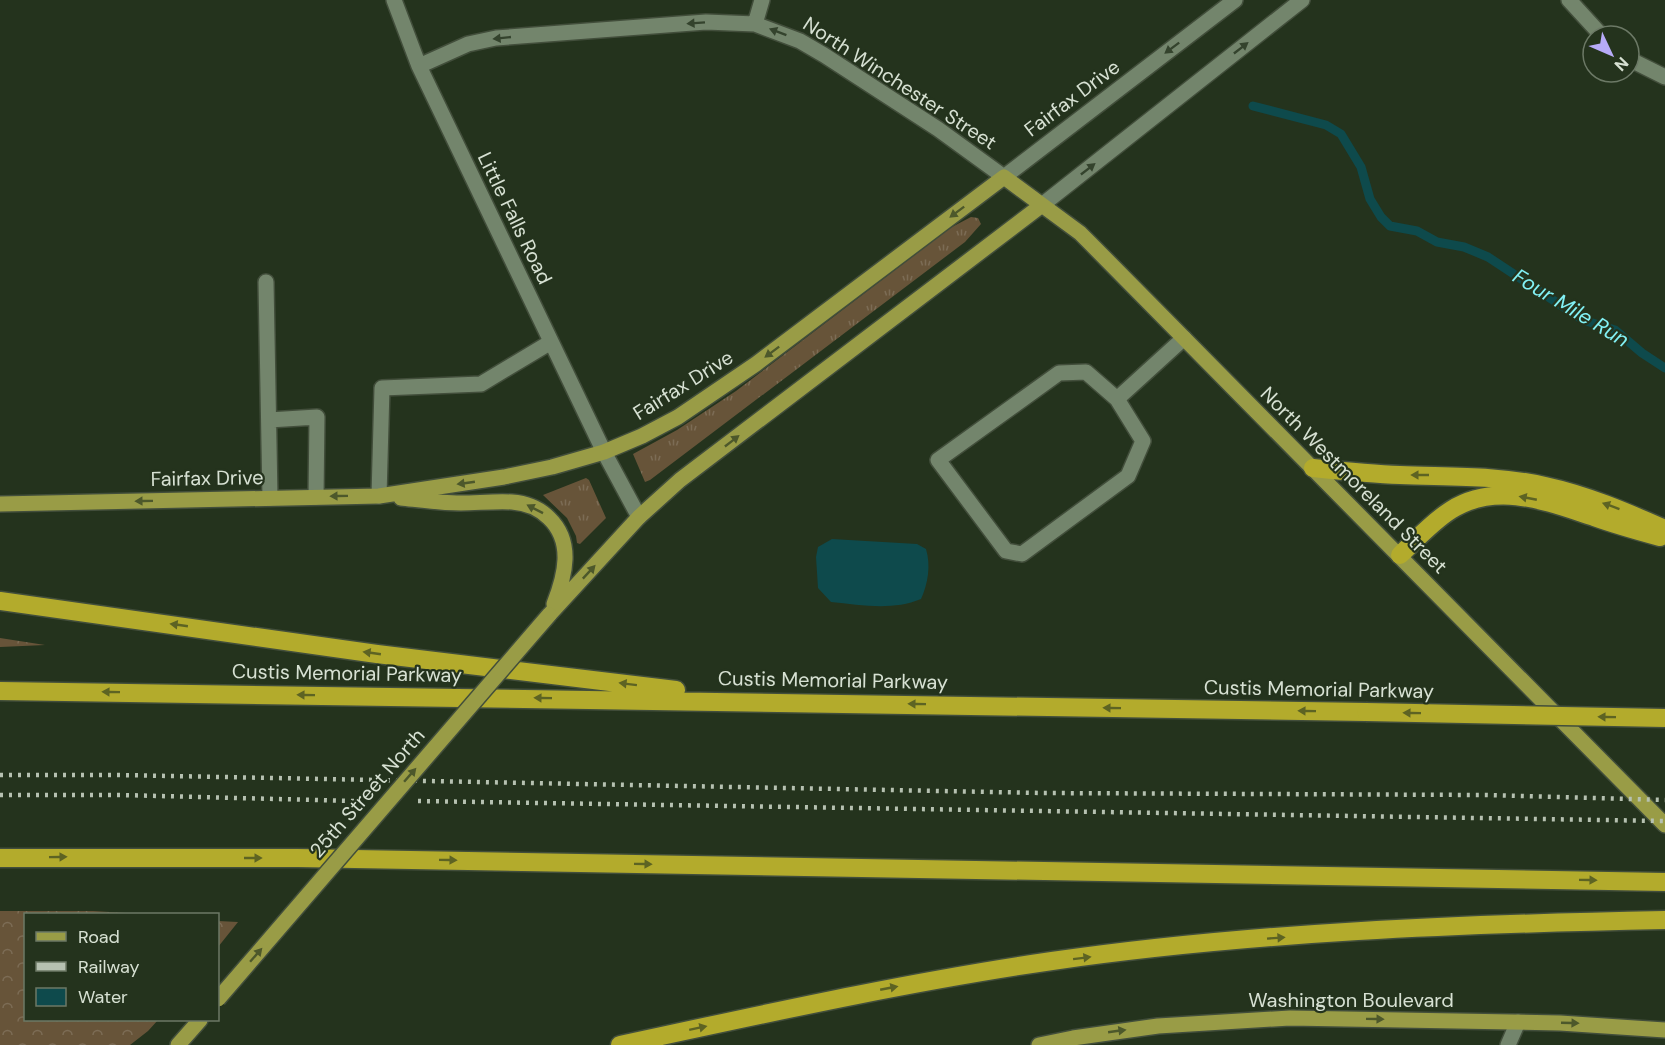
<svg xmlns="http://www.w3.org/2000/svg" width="1665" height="1045" font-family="'DM Sans',sans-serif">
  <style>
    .grass { fill: url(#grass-tufts) }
    .forest { fill: url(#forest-crowns) }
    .water { fill: #0e4a4c }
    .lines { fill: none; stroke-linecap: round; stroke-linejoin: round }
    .stream { stroke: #0e4a4c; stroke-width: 9 }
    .minor-casing { stroke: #424e3b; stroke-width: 18 }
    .major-casing { stroke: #424e3b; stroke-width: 18 }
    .highway-casing { stroke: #424e3b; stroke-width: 21 }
    .minor { stroke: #73856c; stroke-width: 15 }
    .major { stroke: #999c46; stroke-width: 15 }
    .highway { stroke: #b3ab2c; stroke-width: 18 }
    .rail { stroke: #b6c1b1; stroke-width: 4.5; stroke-dasharray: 3 6; stroke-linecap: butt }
    .major-bridge-casing { stroke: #424e3b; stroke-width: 18; stroke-linecap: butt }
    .highway-bridge-casing { stroke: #424e3b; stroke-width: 21; stroke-linecap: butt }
    .major-bridge { stroke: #999c46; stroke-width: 15 }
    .highway-bridge { stroke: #b3ab2c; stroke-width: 18 }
    .oneway { fill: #34432d }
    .oneway2 { fill: #4d582b }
    .oneway3 { fill: #5d6323 }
    .labels { text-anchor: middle; stroke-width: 4.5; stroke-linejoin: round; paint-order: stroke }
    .street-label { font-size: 20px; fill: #d7e1d3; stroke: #24331d }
    .water-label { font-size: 21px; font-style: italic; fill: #82f1f5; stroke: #24331d }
  </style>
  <defs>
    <pattern id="grass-tufts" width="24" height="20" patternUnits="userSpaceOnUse" patternTransform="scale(1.5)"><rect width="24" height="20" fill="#675439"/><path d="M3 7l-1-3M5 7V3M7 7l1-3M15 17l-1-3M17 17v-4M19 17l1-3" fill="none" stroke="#7c6c55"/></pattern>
    <pattern id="forest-crowns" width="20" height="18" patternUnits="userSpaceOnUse" patternTransform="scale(1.5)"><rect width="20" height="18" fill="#675439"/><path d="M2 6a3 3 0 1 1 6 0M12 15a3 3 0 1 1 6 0" fill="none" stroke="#7c6c55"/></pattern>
  </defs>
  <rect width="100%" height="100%" fill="#24331d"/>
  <path class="grass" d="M971,217l7,1 3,6 -16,18 -315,238 -5,2 -12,-28 44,-24 59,-39 214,-163z
    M586,478l3,2 17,38 -26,26 -3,-1 -1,-7 -9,-18 -24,-23z"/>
  <path class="forest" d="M0,638l45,7 -45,2z
    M0,911h93l49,3h-116v106h132l-10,11 -18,14h-130z
    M218,921l20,1 -20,25z"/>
  <path class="water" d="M832,539l85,5 9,5c5,16 2,35 -5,50 -29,12 -60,6 -90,3l-13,-14 -2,-31 2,-10z"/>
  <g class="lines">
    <path class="stream" d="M1253,106l73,19 15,9 20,33 9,32 11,18 9,9 27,5 20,11 27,5 24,10 95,63 32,10 27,23 23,15"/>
    <g class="minor-casing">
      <path id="minor" d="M394,0l25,66 185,386 35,65
        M1569,0l33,36
        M755,24l7,-24
        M1629,59l36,18
        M419,66l49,-22 28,-6 210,-16 49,2 45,17 24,14 114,74 66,48 231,-177
        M1042,205l260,-205
        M266,282l4,216
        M1117,399l26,42 -15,35 -106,78 -16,-3 -68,-91 121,-87 27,-1 31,27 67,-61
        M269,420l48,-3 -1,80
        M379,496l3,-108 99,-4 70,-42
        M1508,1045l10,-23"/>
    </g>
    <g class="major-casing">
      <path id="major" d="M401,498c19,2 40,5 60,5 16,0 34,-2 51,-1 14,1 27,6 37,16 25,24 16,58 5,86
        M0,504l379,-8 125,-19 48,-10 52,-15 38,-16 36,-19 78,-53 248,-187 76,56 10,10 575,582
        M549,615l90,-98 41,-37 362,-275
        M178,1045l22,-25
        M1039,1045l34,-7 85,-12 132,-8 270,5 105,7"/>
    </g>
    <g class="highway-casing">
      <path id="highway" d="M1313,468c29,3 58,6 87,7 49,2 97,0 145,11 42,9 81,26 120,43
        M1400,555c16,-15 32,-33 51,-45 46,-29 97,-8 143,7 22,8 44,14 66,20
        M0,601l377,53 299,36
        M0,691l1366,21
        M0,858h298l1367,24
        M620,1045c144,-31 287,-63 432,-84 202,-29 409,-37 613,-41"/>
    </g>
    <use href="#minor" class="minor"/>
    <use href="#major" class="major"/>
    <use href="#highway" class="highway"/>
    <path class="rail" d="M0,775h119l924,18 442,2 180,5
      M0,795h121l234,6
      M418,801l1247,20"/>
    <g class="major-bridge-casing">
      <path id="major-bridge" d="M218,999l331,-384"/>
    </g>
    <g class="highway-bridge-casing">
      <path id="highway-bridge" d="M1366,712l299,6"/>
    </g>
    <use href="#major-bridge" class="major-bridge"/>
    <use href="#highway-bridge" class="highway-bridge"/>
  </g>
  <defs><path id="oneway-solid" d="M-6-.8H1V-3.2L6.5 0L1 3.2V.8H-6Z" transform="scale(1.5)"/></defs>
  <g class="oneway">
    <use href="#oneway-solid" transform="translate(696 23) rotate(176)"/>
    <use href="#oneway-solid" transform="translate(778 32) rotate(-159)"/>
    <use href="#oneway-solid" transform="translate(502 38) rotate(174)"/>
    <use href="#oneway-solid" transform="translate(1172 48) rotate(143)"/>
    <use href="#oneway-solid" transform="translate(1241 48) rotate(-38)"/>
    <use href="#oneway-solid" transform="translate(1088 169) rotate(-38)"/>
  </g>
  <g class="oneway2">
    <use href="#oneway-solid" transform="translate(957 212) rotate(143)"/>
    <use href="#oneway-solid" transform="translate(772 352) rotate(143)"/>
    <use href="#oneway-solid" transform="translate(732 441) rotate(-38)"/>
    <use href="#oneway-solid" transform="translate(466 483) rotate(172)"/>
    <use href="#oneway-solid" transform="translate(339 496) rotate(179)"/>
    <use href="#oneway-solid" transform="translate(144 501) rotate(179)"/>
    <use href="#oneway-solid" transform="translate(535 509) rotate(-153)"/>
    <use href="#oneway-solid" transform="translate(589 572) rotate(-47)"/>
    <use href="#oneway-solid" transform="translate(410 775) rotate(-49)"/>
    <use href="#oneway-solid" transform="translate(256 955) rotate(-49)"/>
    <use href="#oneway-solid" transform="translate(1375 1019) rotate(1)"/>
    <use href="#oneway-solid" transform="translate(1570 1023) rotate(2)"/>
    <use href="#oneway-solid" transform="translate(1117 1031) rotate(-8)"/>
  </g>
  <g class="oneway3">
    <use href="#oneway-solid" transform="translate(1420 475) rotate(-180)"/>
    <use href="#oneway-solid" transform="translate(1528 498) rotate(-169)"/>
    <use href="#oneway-solid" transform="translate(1611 506) rotate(-160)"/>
    <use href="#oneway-solid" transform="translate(179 625) rotate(-172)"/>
    <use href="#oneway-solid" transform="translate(372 653) rotate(-172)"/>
    <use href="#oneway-solid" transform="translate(628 684) rotate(-173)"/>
    <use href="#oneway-solid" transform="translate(111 692) rotate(-179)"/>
    <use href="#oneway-solid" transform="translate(306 695) rotate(-179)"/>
    <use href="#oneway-solid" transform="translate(543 698) rotate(-179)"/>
    <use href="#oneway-solid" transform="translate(917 704) rotate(-179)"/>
    <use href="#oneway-solid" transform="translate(1112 708) rotate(-179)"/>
    <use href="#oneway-solid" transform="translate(1307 711) rotate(-179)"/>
    <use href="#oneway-solid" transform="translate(1412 713) rotate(-179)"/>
    <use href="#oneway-solid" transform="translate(1607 717) rotate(-179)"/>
    <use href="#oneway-solid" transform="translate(58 857) rotate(-1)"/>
    <use href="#oneway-solid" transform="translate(253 858)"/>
    <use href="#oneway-solid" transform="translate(448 860) rotate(1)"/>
    <use href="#oneway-solid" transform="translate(643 864) rotate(1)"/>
    <use href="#oneway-solid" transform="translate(1588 880) rotate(1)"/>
    <use href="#oneway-solid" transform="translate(1276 938) rotate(-4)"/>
    <use href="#oneway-solid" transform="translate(1082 958) rotate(-7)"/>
    <use href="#oneway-solid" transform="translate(889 988) rotate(-11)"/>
    <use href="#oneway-solid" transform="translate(698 1028) rotate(-12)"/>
  </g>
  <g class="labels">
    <g class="street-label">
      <text transform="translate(900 83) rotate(33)" y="7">North Winchester Street</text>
      <text transform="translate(1072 98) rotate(-37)" y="7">Fairfax Drive</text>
      <text transform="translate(515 218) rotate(64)" y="7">Little Falls Road</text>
      <text transform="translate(683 385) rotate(-32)" y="7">Fairfax Drive</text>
      <text transform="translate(207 478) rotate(-1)" y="7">Fairfax Drive</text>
      <text transform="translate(1354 480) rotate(45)" y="7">North Westmoreland Street</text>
      <text transform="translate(347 673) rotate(1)" y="7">Custis Memorial Parkway</text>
      <text transform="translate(833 680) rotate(1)" y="7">Custis Memorial Parkway</text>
      <text transform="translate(1319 689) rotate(1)" y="7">Custis Memorial Parkway</text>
      <text transform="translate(367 793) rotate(-49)" y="7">25th Street North</text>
      <text x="1351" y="1007">Washington Boulevard</text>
    </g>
    <g class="water-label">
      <text transform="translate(1571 308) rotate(31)" y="7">Four Mile Run</text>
    </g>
  </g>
  <rect x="24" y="913" width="195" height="108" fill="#24331d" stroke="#6c7966" stroke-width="1.5"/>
  <rect x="36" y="932" width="30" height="9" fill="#999c46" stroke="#6c7966" stroke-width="1.5"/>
  <text x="78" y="943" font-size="18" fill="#d7e1d3">Road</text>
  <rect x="36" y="962" width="30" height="9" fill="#b6c1b1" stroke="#6c7966" stroke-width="1.5"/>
  <text x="78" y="973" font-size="18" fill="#d7e1d3">Railway</text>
  <rect x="36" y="988" width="30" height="18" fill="#0e4a4c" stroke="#6c7966" stroke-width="1.5"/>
  <text x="78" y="1003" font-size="18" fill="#d7e1d3">Water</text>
  <g transform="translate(1611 54) rotate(134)"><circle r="28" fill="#24331d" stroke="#6c7966" stroke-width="1.5"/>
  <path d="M0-4.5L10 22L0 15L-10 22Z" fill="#b7abf8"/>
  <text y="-9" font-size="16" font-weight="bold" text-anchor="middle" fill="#d7e1d3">N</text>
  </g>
</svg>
